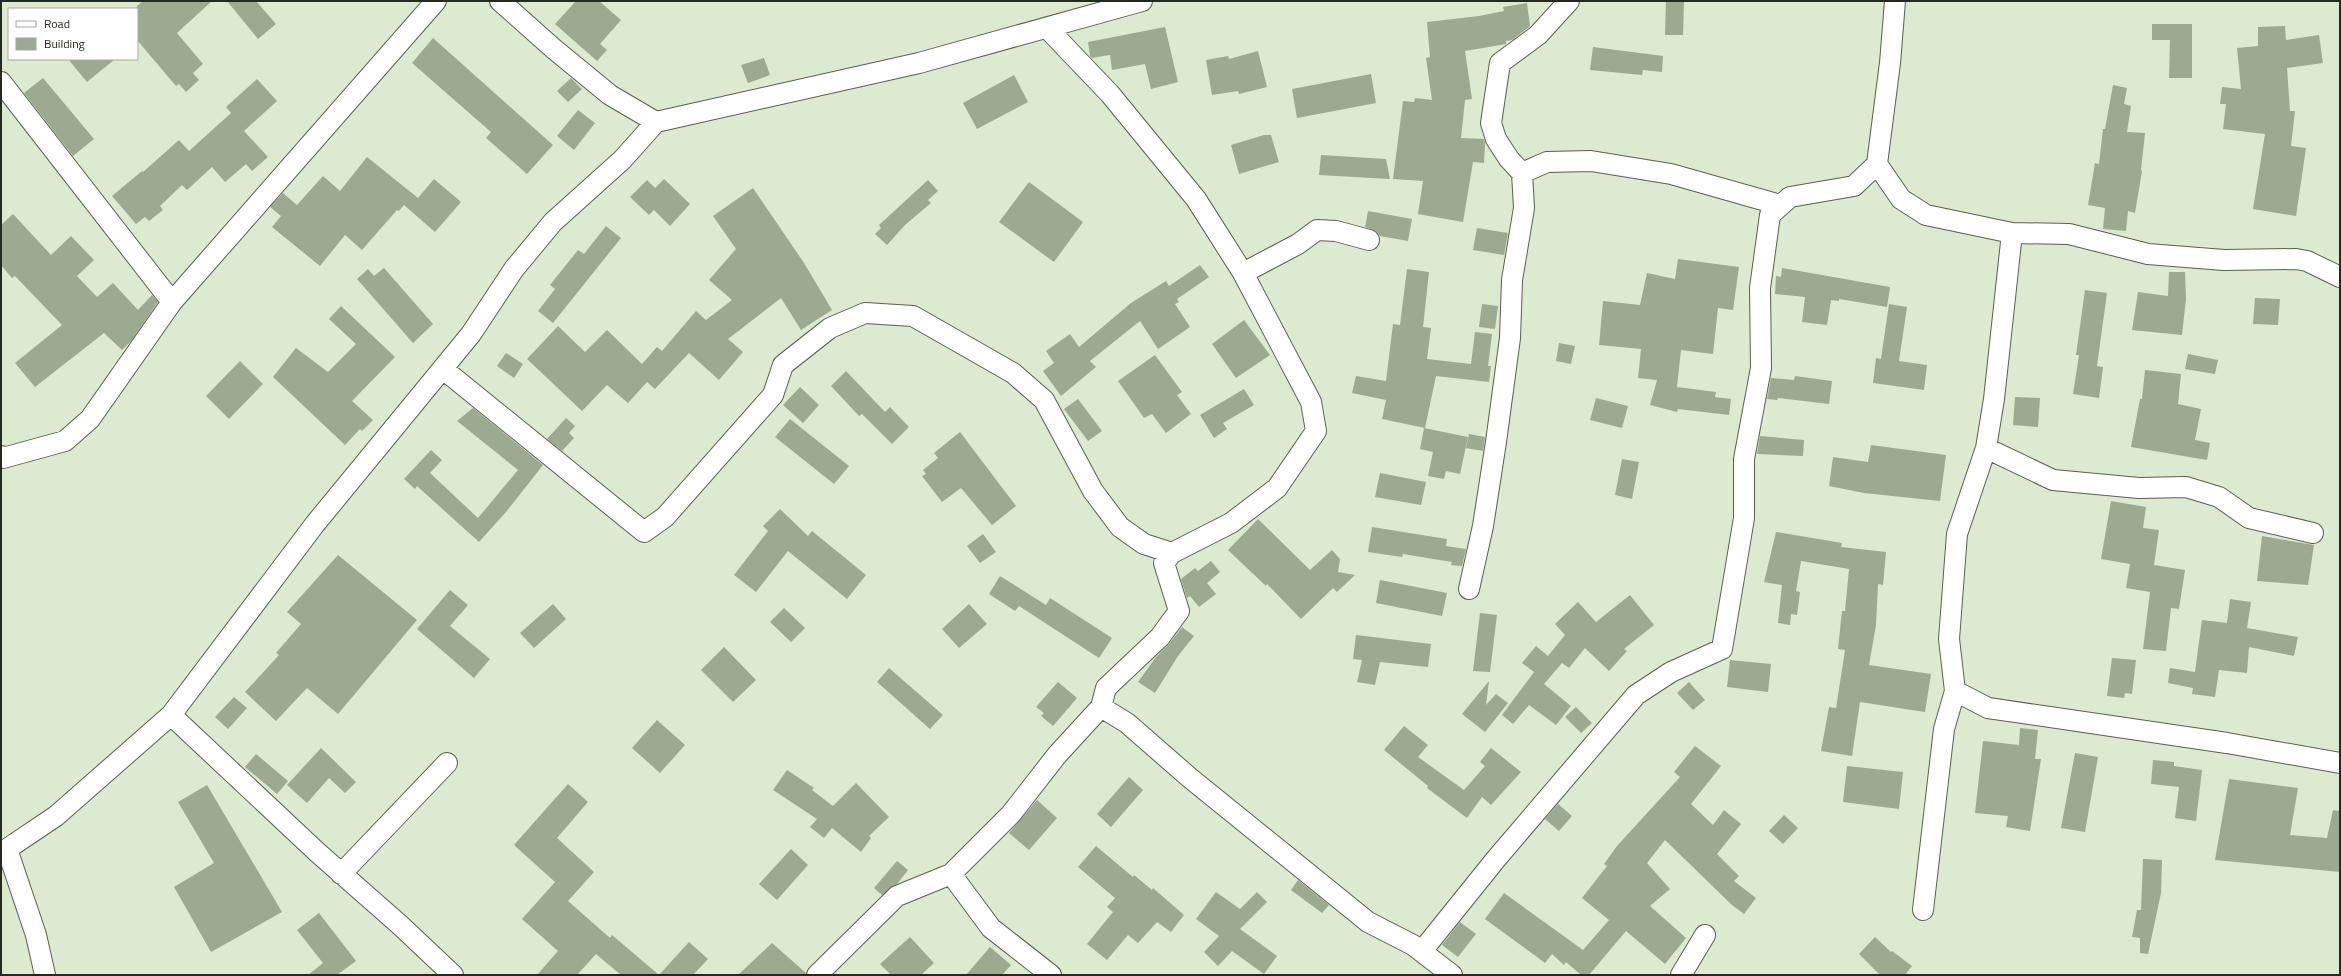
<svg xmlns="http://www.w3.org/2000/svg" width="2341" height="976" font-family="'Titillium Web',sans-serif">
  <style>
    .building { fill: #9caa90 }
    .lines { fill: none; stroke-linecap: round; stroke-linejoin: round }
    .minor-casing { stroke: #57634c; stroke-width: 22 }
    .minor { stroke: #fff; stroke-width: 20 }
  </style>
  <rect width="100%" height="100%" fill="#dceacf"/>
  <path class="building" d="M143,1h69l-35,32 26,31 -10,9 6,7 -13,12 -7,-8 -3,2 -39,-46v-34z
    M227,1h29l20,23 -18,15z
    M576,1h23l22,19 -21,24 7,6 -10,11 -42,-37z
    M1666,1h18l-1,34h-18z
    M1527,3l3,23 -18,14 -6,1v3l-41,7 7,48 -7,1 -4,38 23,1 1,4 -1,20 -11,-1 -10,60 -45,-8 5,-33 -30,-2 10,-78 11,1 1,-4 17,2 -6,-42 4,-1 -3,-35 52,-6 25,-5 -1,-4z
    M2152,24h40v54h-23l1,-38h-18z
    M2285,26l1,14 33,-5 4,28 -36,5 3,43h5l-4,35 15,2 -10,68 -43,-7 12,-75 -42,-5 3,-25h-6l2,-17 19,2 -4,-41 21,-2v-19z
    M1165,27l13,55 -27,7 -6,-25 -33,6 -2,-15 -18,3 -2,-2 -2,-14z
    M433,38l120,107 -26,29 -41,-36 5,-6 -79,-69z
    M1593,47l70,9 -1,16 -19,-2 -1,5 -52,-5z
    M1258,51l9,36 -28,7 -1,-3 -26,4 -6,-35 22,-4 1,3z
    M764,58l6,17 -22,8 -7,-18z
    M68,59h47l-28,23z
    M1371,74l5,29 -79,15 -5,-29z
    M1014,75l14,27 -51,27 -14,-26z
    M43,78l51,61 -21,17 -49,-63z
    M571,78l11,11 -14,13 -11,-11z
    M257,79l20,22 -33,30 24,26 -16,14 -6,-7 -21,18 -13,-15 -25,23 -5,-5 -22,21 3,4 -14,11 -4,-4 -9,7 -24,-28 30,-25 1,1 36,-32 10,11 42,-38 -5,-6z
    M2113,85l14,3 -3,16 7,2 -4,26 18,1 -4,37 1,1 -7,42 -7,-2 -2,20 -23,-2 2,-21 -17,-3 7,-42 4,1 4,-35h2z
    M578,110l17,13 -21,27 -17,-14z
    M1264,135h7l8,27 -40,12 -8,-29z
    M1321,155l65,4 4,20 -71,-4z
    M367,157l51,41 16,-19 27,23 -26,30 -31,-27 -5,6 -2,-1 -35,40 -17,-15 -25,31 -48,-39 9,-11 -11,-9 13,-14 14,12 26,-29 17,15z
    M664,179l26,25 -20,22 -16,-16 -5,5 -19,-18 17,-17 8,8z
    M928,180l10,11 -10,9 3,3 -26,22 -18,20 -12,-11 6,-6 -2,-3z
    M1029,182l54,40 -29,40 -55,-40z
    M753,188l51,75 28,47 -31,20 -20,-32 -53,41 15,13 -24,28 -30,-27 -34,36 -8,-7 -19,21 -21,-18 -25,26 -55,-52 31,-33 27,26 22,-22 35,34 15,-17 5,4 34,-40 10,9 26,-20 -23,-20 27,-31 -23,-33z
    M1368,211l44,8 -4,22 -28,-5 -3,-4 -12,-5z
    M13,214l38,41 20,-19 23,24 -17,16 20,21 16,-14 25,27 14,-15 6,7 -26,38 -10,10 -18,-17 -69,54 -20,-24 47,-38 -47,-49 -3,2 -11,-13v-40z
    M606,226l15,12 -68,85 -15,-12 17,-22 -5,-4 28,-35 6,4z
    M1477,228l31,5 -4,22 -31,-5z
    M1678,259l61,8 -6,43 -15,-2 -5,46 -32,-4 -4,37 39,5 -1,5 16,2 -2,16 -51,-6 -1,3 -27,-7 7,-25 -19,-2 3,-29 -42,-4 4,-44 37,4 7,-32 28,6z
    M1200,265l9,12 -32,22 2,3 -4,2 15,23 -32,22 -18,-28 -50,40 6,6 -35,29 -18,-25 11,-8 -8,-12 24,-17 9,13 52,-44 35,-22 3,5z
    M384,268l49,56 -20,19 -56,-64 11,-10 6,7z
    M1782,268l108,19 -3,20 -48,-8v2l-8,-1 -4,25 -25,-3 3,-25 -30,-3 1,-18 5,1z
    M1407,269l22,3 -6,55 8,1 -4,31 44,5 4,-32 17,2 -4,32h3l-2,16 -53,-6 -11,52 -43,-9 4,-19 -34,-7 4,-17 30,5 7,-57 7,1z
    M2169,272h16l1,27 -4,36 -50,-5 6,-38 30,4z
    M2085,290l22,3 -10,73 6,1 -4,31 -26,-4 6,-39h-3z
    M2255,298l25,1 -2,26 -25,-1z
    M1482,304l16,2 -3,23 -16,-2z
    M1889,304l18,3 -8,54 28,4 -3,25 -51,-7 3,-25 5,1z
    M341,306l54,51 -43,44 21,19 -11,11 -2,-2 -15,16 -72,-68 23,-29 32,24 28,-28 -27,-25z
    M1244,320l26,35 -34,23 -24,-34z
    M1559,343l16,3 -4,18 -15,-3z
    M506,353l17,11 -9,14 -17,-12z
    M2188,354l30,6 -3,14 -30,-5z
    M1155,355l27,37 -5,3 14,19 -25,19 -14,-19 -8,4 -26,-37z
    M240,361l23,23 -34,35 -23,-23z
    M2145,370l36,4 -3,30 23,5 -6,31 15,3 -3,17 -76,-13 9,-48h2z
    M846,371l39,41 5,-5 19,20 -17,17 -30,-30 -3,2 -28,-30z
    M1795,376l37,5 -3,23 -51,-6 -1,2 -10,-1 4,-21 23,2z
    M800,387l19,18 -16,18 -20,-18z
    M1244,389l10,16 -31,18 4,6 -13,9 -14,-23z
    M2015,397l25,1 -2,29 -25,-2z
    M1596,398l32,8 -6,22 -32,-8z
    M1078,399l24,32 -14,10 -24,-32z
    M473,408l70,57 -37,47 -27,30 -62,-56 -2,3 -11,-10 27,-29 11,10 -12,13 48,45 40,-48 -61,-49z
    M566,418l9,8 -6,7 5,5 -12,13 -15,-12z
    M790,419l59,47 -15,18 -59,-47z
    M1424,428l44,9 -8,37 -14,-3 -2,8 -16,-3 5,-24 -13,-3z
    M960,432l56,74 -24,19 -31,-37 -19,14 -20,-26 4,-2 -3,-4 15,-12 -4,-5z
    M1469,434l16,3 -2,14 -17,-3z
    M1760,436l44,4 -1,16 -46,-2z
    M1871,445l75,10 -6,46 -76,-8 -35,-7 4,-29 35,5z
    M1622,459l17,3 -7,37 -17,-4z
    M1380,473l46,9 -5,23 -46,-8z
    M2111,501l35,6 -3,21 16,2 -5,35 31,5 -6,39 -8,-1 -5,43 -23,-2 7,-57 -24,-4 4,-24 -29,-5z
    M780,509l28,27 4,-5 54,44 -19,24 -59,-48 -32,41 -22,-17 34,-44 -5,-5z
    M1258,519l52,51 22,-20 8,9 -2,13 17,3 -18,17 -4,-4 -32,31 -34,-35 -1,2 -38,-36z
    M1372,527l75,12 -1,7 20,3 -4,17 -11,-1 1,-3 -49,-8 -1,3 -34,-5z
    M1776,532l66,11 -1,4 45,5 -3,33 -5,-1 -2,41 -7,40 62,9 -6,38 -65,-10 -8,54 -31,-5 8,-44 7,1 9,-58 -7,-1 4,-38h3l4,-42 -48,-8 -5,30 4,1 -3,23 -6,-1 -1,11 -12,-2 4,-38 -18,-3z
    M983,534l13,18 -16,11 -13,-17z
    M2262,536l52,9 -6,40 -51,-4z
    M338,555l79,65 -79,94 -31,-26 -31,33 -31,-29 34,-37 -3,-2 25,-29 -14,-12z
    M1211,561l9,11 -13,11 9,11 -17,13 -9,-11 -3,2 -6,-19 14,-11 3,3z
    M1000,576l46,29 4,-7 62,40 -13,20 -80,-52 -4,5 -26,-17z
    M1380,580l67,13 -5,23 -66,-13z
    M450,590l18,15 -18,21 40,33 -16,19 -57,-49z
    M1630,595l24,30 -30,24 3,2 -18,20 -24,-23 -16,20 -7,-5 -18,21 27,22 -15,19 -27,-20 -16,19 -11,-9 32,-43 -12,-9 14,-17 12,10 17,-21 -10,-11 23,-22 18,20z
    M2230,599l21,3 -4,26 51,9 -4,19 -45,-9 -2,26 -28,-3 -4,27 -23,-3 1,-6 -25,-5 2,-15 25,4 7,-52 25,3z
    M553,604l13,15 -32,29 -14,-15z
    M969,604l18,20 -28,24 -17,-19z
    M784,608l21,20 -14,14 -21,-20z
    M1480,613l17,2 -7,57 -17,-1z
    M1182,627l12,9 -16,20 -23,37 -17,-11 18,-25 13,-13z
    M1356,635l75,9 -3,23 -48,-5 -5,23 -18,-3 5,-22 -9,-1z
    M724,647l32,33 -23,22 -32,-32z
    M2112,658l24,2 -4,34 -7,-1 -1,5 -17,-2z
    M1730,660l41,4 -3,28 -41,-5z
    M889,668l54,47 -13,14 -53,-47z
    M1489,681l-3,24 10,-11 12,9 -23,29 -23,-18z
    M1058,682l19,16 -24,28 -12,-10 3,-3 -8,-6z
    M1689,682l16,18 -12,10 -16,-17z
    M234,697l13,11 -19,21 -13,-12z
    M1576,707l16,16 -11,10 -16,-16z
    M657,720l28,25 -25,28 -28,-25z
    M1404,726l24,19 -10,12 46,33 21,-24 -5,-4 11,-14 30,24 -30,33 -9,-8 -15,21 -40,-30 1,-2 -44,-36z
    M2020,728l18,2 -3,29h6l-11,72 -24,-4 2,-11 -33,-3 8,-72 36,4z
    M1695,746l26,20 -30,38 22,21 11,-15 17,14 -24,30 22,22 -5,5 22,17 -12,16 -12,-9 -67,-65 -18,23 23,26 -20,17 36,32 -21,26 -39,-33 -37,44h-8l-15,-13 -2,3 -12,-11 -7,9 -60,-44 19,-26 79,57 26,-30 -27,-22 25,-32 -3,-2 13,-18 63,-69 -6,-5z
    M321,748l35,34 -11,11 -16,-15 -22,25 -20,-18z
    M2075,753l23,4 -13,75 -24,-4z
    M256,754l32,27 -11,13 -32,-27z
    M2153,760l21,2v4l28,4 -6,51 -21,-3 4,-31 -28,-3z
    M1847,766l56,6 -4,37 -56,-7z
    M787,770l27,18 -2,2 21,16 23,-23 33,34 -20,19 2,2 -10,14 -29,-24 -8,10 -14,-11 7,-8 -44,-29z
    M1129,777l14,13 -32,37 -14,-13z
    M2229,779l69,9 -8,47 37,3 6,-28 7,1v61l-125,-12z
    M568,784l20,18 -31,36 37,34 -26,29 42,37 2,-3 47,40h-38l-25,-21 -19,21h-40l21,-24 -36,-32 33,-37 -41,-37z
    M207,785l75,127 -71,40 -37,-65 40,-24 -36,-61z
    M1037,800l20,18 -28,32 -20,-17z
    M1558,804l14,12 -13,15 -14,-12z
    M1784,815l14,13 -15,16 -14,-13z
    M1096,846l37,31 1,-2 18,15 1,-2 31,27 -13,17 -14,-10 -19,21 -10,-8 -21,25 -20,-16 26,-32 -6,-5 8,-9 -37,-31z
    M791,849l17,16 -31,35 -18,-16z
    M2143,859l19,1 -1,33 -13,61 -8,-1v-15l-8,-1 5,-27h4z
    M897,861l11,9 -11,14 -15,11 -8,-7z
    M1298,880l31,25 -7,8 -31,-23z
    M1216,892l24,17 17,-17 10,10 -27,27 37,27 -13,18 -32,-23 -14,15 -14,-14 15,-16 -23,-17z
    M319,913l37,48 -19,14h-29l15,-12 -26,-33z
    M1460,922l16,12 -18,23 -16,-12z
    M910,937l24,26 -13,12h-30l-11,-11z
    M1875,937l16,15 1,-1 20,15 -7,9h-25l-21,-21z
    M689,942l19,17 -15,16h-34z
    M772,943l34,30v2h-68z
    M990,947l21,18 -9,10h-36z"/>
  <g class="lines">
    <g class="minor-casing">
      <path id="minor" d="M500,1l54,48 56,46 46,27
        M1047,28l63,66 86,105 47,74 68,129 5,29 -39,57 -46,35 -59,30 -8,10 15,48 -19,26 -54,51 -5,19
        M1,82l171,220
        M1877,164l24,35 25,16 86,18 -18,166 -8,49 -29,86 -8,105 6,52 -11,38 -21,181
        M1522,173l25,-11 44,-1 80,13 109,31
        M2012,233l57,1 79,20 76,6 72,-1 11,2 33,16
        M1243,273l55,-29 19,-14 19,1 33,9
        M443,369l201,163 21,-15 108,-122 10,-30 47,-37 35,-15 48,3 100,57 31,27 49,91 27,36 24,17 28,9
        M1986,448l67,32 86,8 47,-1 33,10 30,21 64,15
        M1,456l2,2 62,-17 25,-22 82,-117 264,-301
        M1469,589l14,-63 13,-84 14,-104 2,-58 12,-72 -2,-35 -13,-14 -13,-20 -5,-16 9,-60 38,-28 31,-34
        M1955,691l33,17 239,35 113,20
        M171,715l146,137 83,73 53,50
        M7,849l29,86 9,40
        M1,853l55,-37 115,-101 144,-191 156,-190 43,-65 39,-47 69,-62 34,-38 263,-59 223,-62
        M341,874l106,-111
        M951,874l40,54 60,47
        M1422,951l74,-92 140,-164 35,-23 51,-23 22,-131v-59l17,-91 -1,-80 10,-73 20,-18 64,-11 23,-22 13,-101 5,-62
        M817,975l80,-79 54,-22 60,-60 46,-59 44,-48 26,16 63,55 178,144 45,23 39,30
        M1681,975l24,-40"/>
    </g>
    <use href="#minor" class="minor"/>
  </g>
  <rect width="2341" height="976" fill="none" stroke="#242a20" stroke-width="4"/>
  <rect x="8" y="8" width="130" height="52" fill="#ffffff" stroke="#a7aaa6"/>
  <rect x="16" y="21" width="20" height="6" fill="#ffffff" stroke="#a7aaa6"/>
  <text x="44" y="28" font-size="12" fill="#242a20">Road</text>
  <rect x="16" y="38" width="20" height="12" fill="#9caa90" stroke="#a7aaa6"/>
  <text x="44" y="48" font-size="12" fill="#242a20">Building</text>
</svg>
